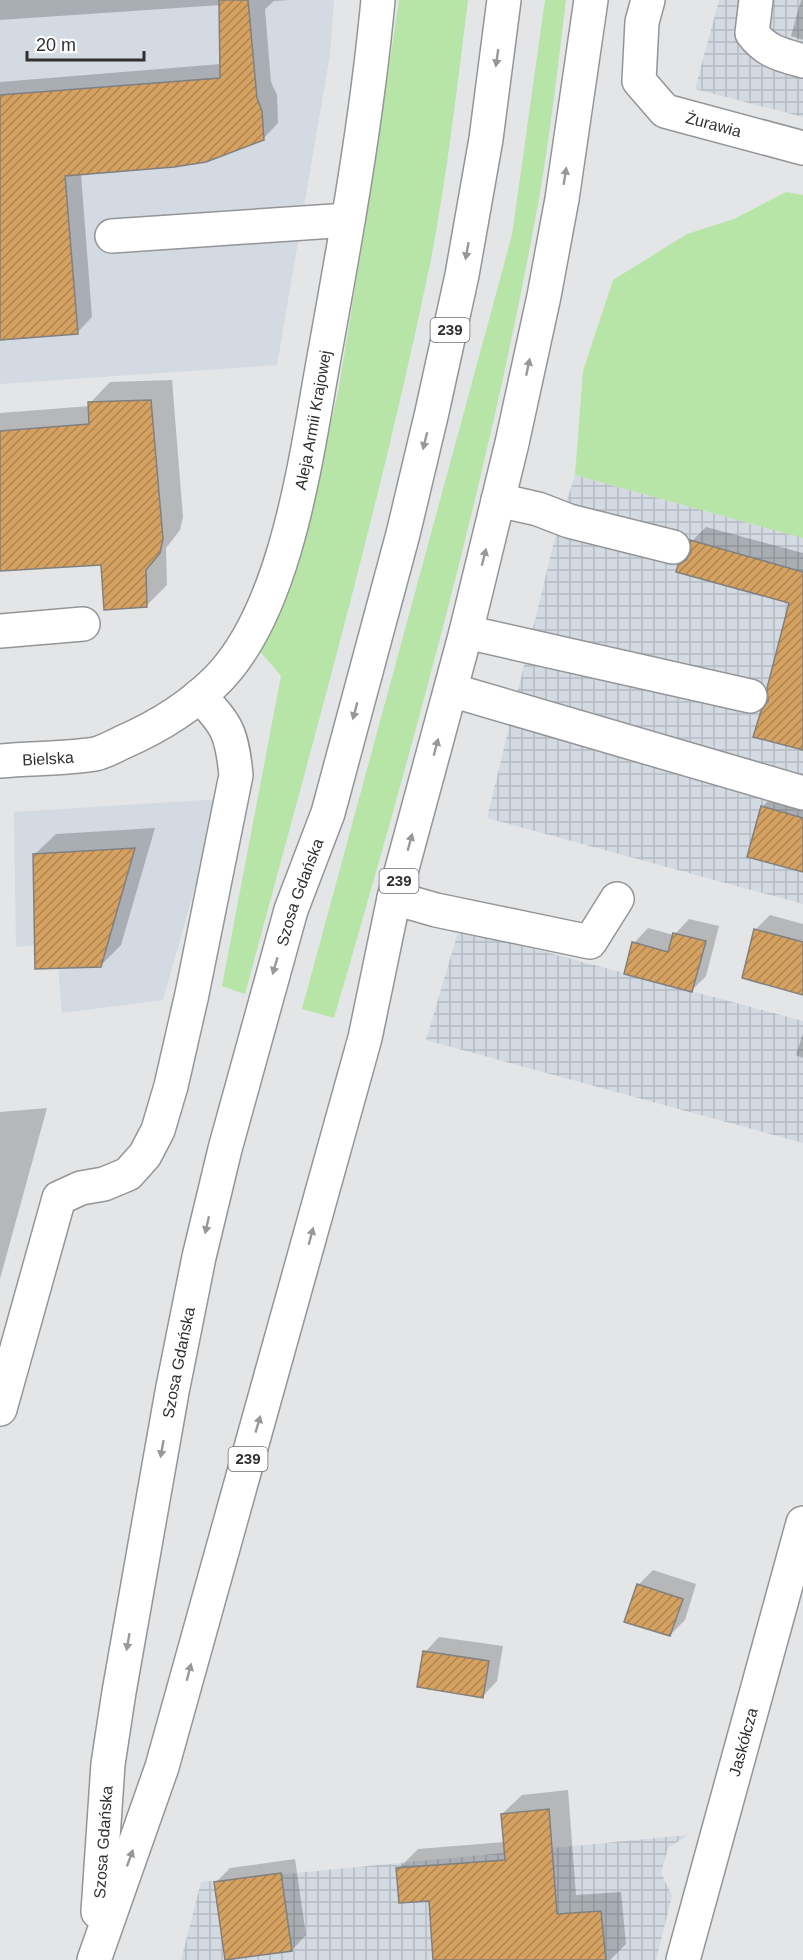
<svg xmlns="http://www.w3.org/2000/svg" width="803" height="1960" font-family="Arial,sans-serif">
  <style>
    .built { fill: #d3dae2 }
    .industrial { fill: url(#industrial-grid) }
    .green { fill: #b7e4a7 }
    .shadow { fill: #0003 }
    .building { fill: url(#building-hatch); stroke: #81807e; stroke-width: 1.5 }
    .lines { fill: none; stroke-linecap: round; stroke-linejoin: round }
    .minor-casing { stroke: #949597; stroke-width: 36 }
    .major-casing { stroke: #949597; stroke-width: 36 }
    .minor { stroke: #fff; stroke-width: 33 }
    .major { stroke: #fff; stroke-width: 33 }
    .oneway { fill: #989898 }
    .labels { text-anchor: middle; stroke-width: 4.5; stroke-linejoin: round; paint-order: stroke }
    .shield { fill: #fff; stroke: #6e6e6f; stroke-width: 1.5 }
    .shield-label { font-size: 15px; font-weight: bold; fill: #303031 }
    .street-label { font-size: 16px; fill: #303031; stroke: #fff }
  </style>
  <defs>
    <pattern id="industrial-grid" width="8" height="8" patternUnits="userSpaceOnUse" patternTransform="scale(1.5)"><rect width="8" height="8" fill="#d3dae2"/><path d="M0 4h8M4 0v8" fill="none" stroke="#b5bbc2"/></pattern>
    <pattern id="building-hatch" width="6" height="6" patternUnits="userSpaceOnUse" patternTransform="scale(1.5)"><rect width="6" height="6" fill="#d6a262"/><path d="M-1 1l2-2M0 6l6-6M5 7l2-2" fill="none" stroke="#ae8451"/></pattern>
  </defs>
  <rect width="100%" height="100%" fill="#e3e5e6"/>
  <path class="built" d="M0,0h334l-4,54 -53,311 -277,19z
    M220,799l-57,201 -101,13 -6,-70 -40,4 -2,-135z"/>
  <path class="industrial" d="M719,0h84v117l-108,-28z
    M575,475l228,63v366l-316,-86 67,-276z
    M459,929l344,92v122l-377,-103z
    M688,1835l-20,13 -7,25 11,23 -16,64h-475l20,-78z"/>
  <path class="green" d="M399,0h69c-11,88 -21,177 -38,264 -51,246 -120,488 -185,730l-23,-8 59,-310 -22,-26 50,-136 29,-121 28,-172z
    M545,0h21c-8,64 -15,129 -26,193 -50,279 -127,553 -206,825l-32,-9 210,-774z
    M786,192l17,3v343l-228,-63 8,-104 30,-91 74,-46 47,-15z"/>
  <path class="shadow" d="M0,0h291l-17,1 -9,8 6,73 6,13 1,28 -15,16 -182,35 11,143 -15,16 -77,5v-256l221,-18v-59l-221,15z
    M801,0h2v40l-12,-4z
    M172,380l11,137 -3,13 -14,18 1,37 -20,20 -45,-42 -102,6v-156l90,-7v-3l20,-21z
    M706,527l97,26v196l-33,-48 21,-99 -112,-36 13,-14v-11z
    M777,792l26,8v71l-41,-64z
    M155,828l-34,117 -21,21 -65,-112 21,-20z
    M770,915l33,9v69l-48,-63z
    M689,919l30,7 -13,50 -15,15 -57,-48 14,-15 26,7z
    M803,1033v25l-7,-3z
    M47,1108l-47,171v-167z
    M653,1570l43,14 -11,36 -15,15 -32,-50z
    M439,1637l64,9 -6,35 -14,15 -58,-44z
    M568,1790l8,105 45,-3 5,52 -16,16h-175l-5,-61 -32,-30 20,-20 87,-7 -3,-28 20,-19z
    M295,1859l11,76 -14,15 -77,-67 15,-15z"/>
  <path class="building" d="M219,0h29l9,98 5,13 2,29 -58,22 -32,5 -109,9 13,158 -78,6v-245l220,-17z
    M151,400l12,139 -3,14 -14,17 1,37 -43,3 -3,-45 -101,6v-140l89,-7 -1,-22z
    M690,540l113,32v178l-50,-13 8,-26 7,-10 -1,-13 22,-85 -113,-31 2,-7 8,-5 5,-8z
    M761,806l42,12v54l-56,-15z
    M135,848l-34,119 -66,2 -2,-115z
    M754,929l49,13v53l-61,-17z
    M673,933l33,8 -14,51 -68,-18 8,-32 36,10z
    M637,1584l46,15 -13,37 -46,-14z
    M423,1651l66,10 -6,37 -66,-11z
    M549,1809l8,105 44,-3 5,49h-173l-4,-59 -30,2 -3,-35 109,-8 -4,-46z
    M281,1873l11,78 -67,9 -11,-78z"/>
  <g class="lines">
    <g class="minor-casing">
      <g id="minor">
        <path id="s1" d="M648,0l-6,22 -3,59 26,30 138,37"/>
        <path d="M756,0l-4,33c14,19 30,22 51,28"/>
        <path d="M112,236l236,-16"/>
        <path d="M498,500l40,9 31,12 104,26"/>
        <path d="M0,631l83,-7"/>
        <path d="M466,632l284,64"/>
        <path d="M451,690l352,103"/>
        <path id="s2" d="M0,761c31,-3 64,-2 95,-7 9,-2 18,-7 26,-11 37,-16 70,-36 98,-65 70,-73 88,-229 106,-326 21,-116 42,-234 53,-352"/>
        <path d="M394,898l42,12 154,32 27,-43"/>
        <path d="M0,1409l59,-211 22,-10 23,-4 24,-10 17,-19 13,-25 13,-44 21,-92 44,-219c-4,-40 -8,-51 -37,-79"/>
        <path id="s3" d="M683,1960l120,-437"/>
      </g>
    </g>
    <g class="major-casing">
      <g id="major">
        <path id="s4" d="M98,1912l10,-148 11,-72 53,-300 27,-135 26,-108 66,-239 37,-97 75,-279 29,-122 30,-137 24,-136 18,-139"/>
        <path d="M94,1960l68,-193 203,-729 29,-140 72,-266 46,-189 32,-147 18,-97 29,-199"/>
      </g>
    </g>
    <use href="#minor" class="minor"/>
    <use href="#major" class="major"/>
  </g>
  <defs><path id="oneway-solid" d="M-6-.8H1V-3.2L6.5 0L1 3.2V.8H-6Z" transform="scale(1.5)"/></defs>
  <g class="oneway">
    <use href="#oneway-solid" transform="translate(497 58) rotate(98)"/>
    <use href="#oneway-solid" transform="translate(565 176) rotate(-81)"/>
    <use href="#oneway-solid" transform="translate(467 251) rotate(100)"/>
    <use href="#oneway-solid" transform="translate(528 367) rotate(-78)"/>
    <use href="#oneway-solid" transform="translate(425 441) rotate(104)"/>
    <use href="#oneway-solid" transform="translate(484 557) rotate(-76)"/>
    <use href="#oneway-solid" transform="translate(355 711) rotate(105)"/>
    <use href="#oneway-solid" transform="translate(436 747) rotate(-75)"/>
    <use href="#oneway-solid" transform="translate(410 842) rotate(-75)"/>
    <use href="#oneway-solid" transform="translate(275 966) rotate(106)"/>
    <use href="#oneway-solid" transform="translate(207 1225) rotate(103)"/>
    <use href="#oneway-solid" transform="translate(311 1236) rotate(-75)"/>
    <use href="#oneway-solid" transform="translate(258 1424) rotate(-74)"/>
    <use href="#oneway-solid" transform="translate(162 1449) rotate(100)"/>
    <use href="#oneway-solid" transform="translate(128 1642) rotate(100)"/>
    <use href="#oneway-solid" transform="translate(189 1672) rotate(-75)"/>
    <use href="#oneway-solid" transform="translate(130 1858) rotate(-70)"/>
  </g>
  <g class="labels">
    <g class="shield">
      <rect x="430.5" y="318" width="39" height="24" rx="4.5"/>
      <rect x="379.5" y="869" width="39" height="24" rx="4.5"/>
      <rect x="228.5" y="1447" width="39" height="24" rx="4.5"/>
    </g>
    <g class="shield-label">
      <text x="450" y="335">239</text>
      <text x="399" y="886">239</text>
      <text x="248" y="1464">239</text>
    </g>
    <g class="street-label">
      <text dy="6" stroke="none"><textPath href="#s1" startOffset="172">Żurawia</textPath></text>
      <text dy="6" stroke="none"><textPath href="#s2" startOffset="520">Aleja Armii Krajowej</textPath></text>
      <text dy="6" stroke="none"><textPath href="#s2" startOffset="48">Bielska</textPath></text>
      <text dy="6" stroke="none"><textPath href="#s4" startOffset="1042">Szosa Gdańska</textPath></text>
      <text dy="6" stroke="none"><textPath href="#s4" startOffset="556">Szosa Gdańska</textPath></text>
      <text dy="6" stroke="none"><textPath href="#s3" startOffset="226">Jaskółcza</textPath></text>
      <text dy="6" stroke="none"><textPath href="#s4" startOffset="70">Szosa Gdańska</textPath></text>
    </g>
  </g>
  <path d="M27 51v9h117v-9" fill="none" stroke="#303031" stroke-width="3"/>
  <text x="36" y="51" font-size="18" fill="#303031" stroke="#ffffff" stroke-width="4.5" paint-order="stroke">20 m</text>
</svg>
